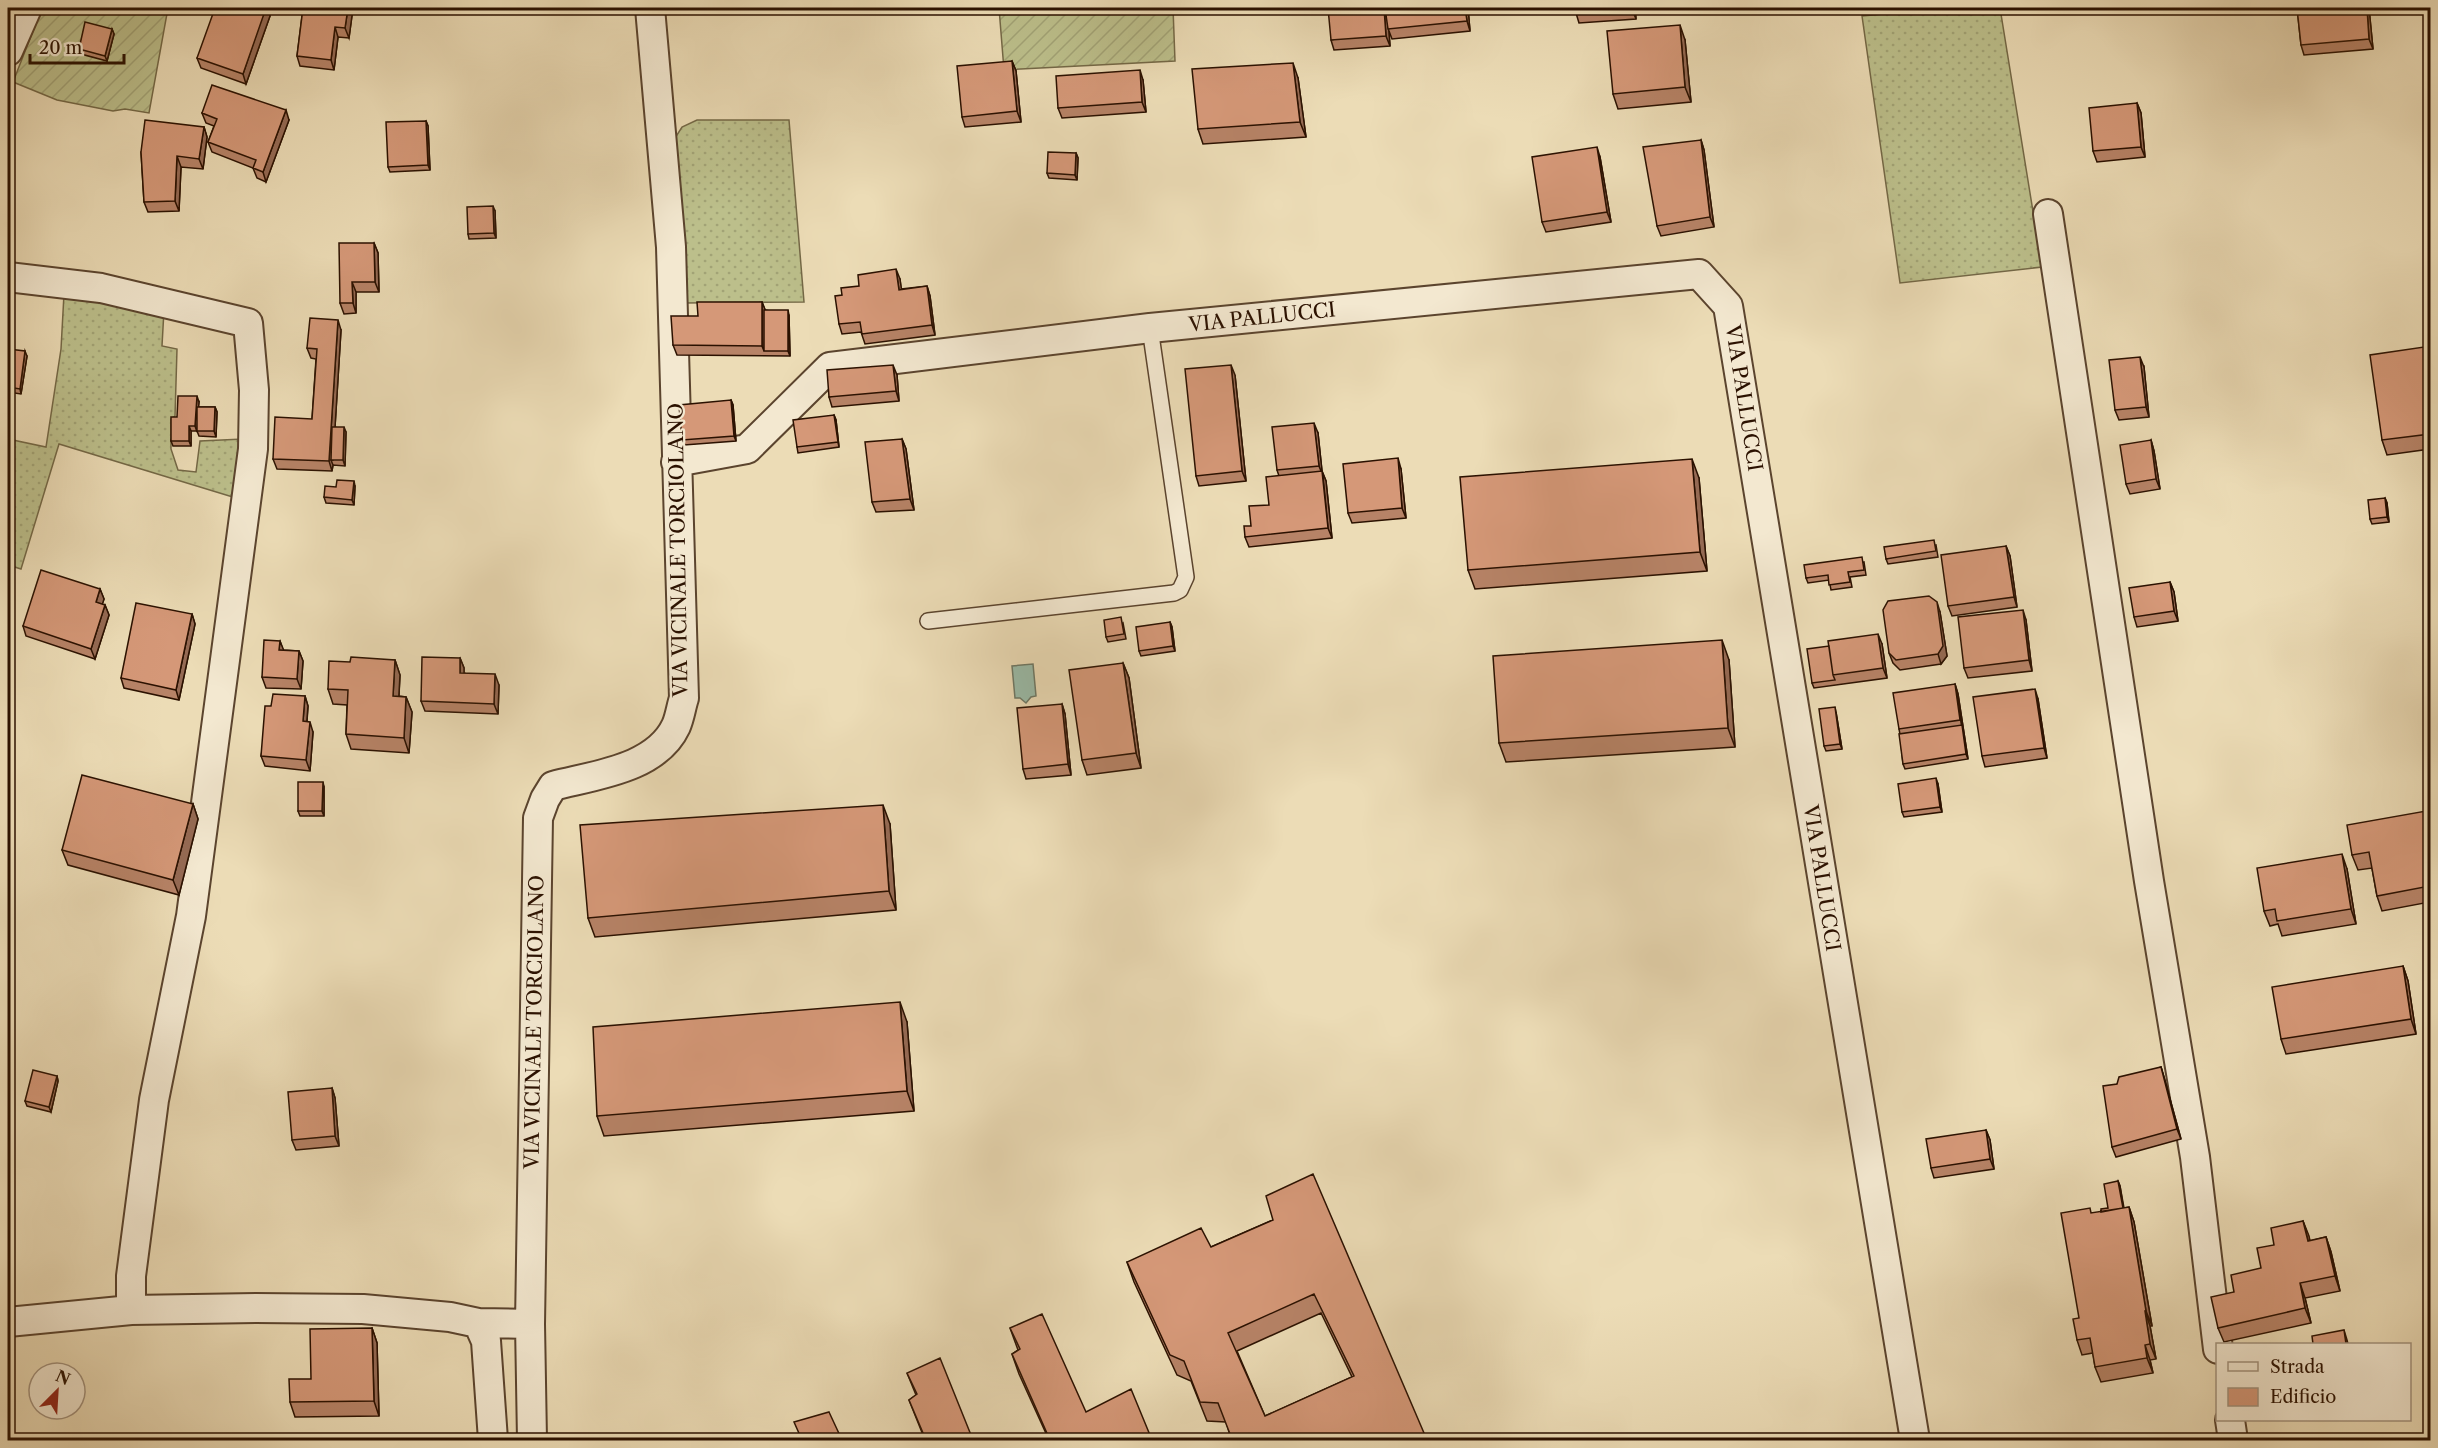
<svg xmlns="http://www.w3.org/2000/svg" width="2438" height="1448" font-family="'Libre Caslon Text',serif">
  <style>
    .grass { fill: url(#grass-dots); stroke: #746846; stroke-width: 1.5 }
    .garden { fill: url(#garden-furrows); stroke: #746846; stroke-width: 1.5 }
    .water { fill: #9abca9; stroke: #6e7865; stroke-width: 1.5 }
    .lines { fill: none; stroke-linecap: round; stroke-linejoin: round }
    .lane-casing { stroke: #5b442e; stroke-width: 18 }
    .street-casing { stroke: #5b442e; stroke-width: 32 }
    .lane { stroke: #f3e8d0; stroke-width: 15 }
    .street { stroke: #f3e8d0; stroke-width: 28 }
    .wall { fill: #b78367; stroke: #2b1100; stroke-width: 1.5; fill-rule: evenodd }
    .shaded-wall { fill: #956a54; stroke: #2b1100; stroke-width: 1.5 }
    .building { fill: #d59878; stroke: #2b1100; stroke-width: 1.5; fill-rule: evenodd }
    .labels { text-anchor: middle; stroke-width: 4.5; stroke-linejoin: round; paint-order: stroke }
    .street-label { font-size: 20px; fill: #2b1100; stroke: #f3e8d0 }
  </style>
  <defs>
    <pattern id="grass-dots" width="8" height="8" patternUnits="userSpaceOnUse" patternTransform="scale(1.5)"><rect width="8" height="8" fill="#bcbf8b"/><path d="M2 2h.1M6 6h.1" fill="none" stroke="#a2a376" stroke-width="1.8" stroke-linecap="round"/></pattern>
    <pattern id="garden-furrows" width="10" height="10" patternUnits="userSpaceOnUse" patternTransform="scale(1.5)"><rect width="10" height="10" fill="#bcbf8b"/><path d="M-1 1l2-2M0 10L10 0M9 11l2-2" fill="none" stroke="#a2a376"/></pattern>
  </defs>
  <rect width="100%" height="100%" fill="#ecdcb6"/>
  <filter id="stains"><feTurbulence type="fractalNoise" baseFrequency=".00333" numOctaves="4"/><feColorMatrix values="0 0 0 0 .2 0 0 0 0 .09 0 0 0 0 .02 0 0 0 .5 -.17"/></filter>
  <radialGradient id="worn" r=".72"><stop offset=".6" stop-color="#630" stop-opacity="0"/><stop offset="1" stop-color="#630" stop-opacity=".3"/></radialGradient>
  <path class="grass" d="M1949,8h51l42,259 -142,16 -38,-267z
    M697,120h92l15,182 -120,1 -14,-157 12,-19z
    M64,294l100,16 -2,36 15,3 -2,67 -4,3v30l7,21 18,2 4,-31 43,-2 -7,59 -177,-54 -38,125 -13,-4v-126l38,8 15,-98z"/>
  <path class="garden" d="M42,8h126l-19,105 -24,-4 -12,2 -56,-11 -44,-18z
    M999,8h174l2,53 -171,9z"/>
  <path class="water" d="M1033,664l3,32 -5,1 -5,6 -6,-5h-5l-3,-32z"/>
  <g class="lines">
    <g class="lane-casing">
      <path id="lane" d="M928,621l246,-28 6,-3 6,-13 -36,-249"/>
    </g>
    <g class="street-casing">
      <path id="street" d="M8,51l19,-43
        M2048,214l101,667 46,276 23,192
        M8,277l93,11 147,35 6,67 -1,59 -62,467 -37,184 -23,176v34
        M676,462l71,-13 83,-82 320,-39 549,-54 29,32 187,1134
        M8,1322l123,-12 125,-2 107,1 87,8 28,6 8,18 7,99
        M478,1323l52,1
        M2230,1420l3,20
        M532,1440l-2,-116 8,-506 7,-19 8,-13c42,-11 103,-17 123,-60 4,-9 5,-19 8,-28l-13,-451 -21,-239"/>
    </g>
    <use href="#lane" class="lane"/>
    <use href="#street" class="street"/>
  </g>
  <path class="wall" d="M303,8h50l-4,30 -11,-1 -4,33 -34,-4 -3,-10z
    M1468,8l2,23 -78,8 -3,-8 1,15 -56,4 -3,-10z
    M1575,8h60l1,11 -57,4 -3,-10z
    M2297,8h72l4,41 -69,6 -3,-10z
    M268,9l2,7 -24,68 -45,-16 -4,-10z
    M112,29l2,5 -7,27 -26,-7 -2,-5z
    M1685,40l6,62 -73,7 -5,-15z
    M1012,61l4,10 5,51 -56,5 -3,-10z
    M1298,78l8,59 -103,7 -5,-15z
    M1143,80l3,32 -84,6 -4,-10z
    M2137,103l4,10 4,44 -48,5 -4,-11z
    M202,113l87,7 -23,62 -9,-4 -4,-10 -41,-16 -4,-10 6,-16 -8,-3z
    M426,121l2,5 2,44 -40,2 -2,-5z
    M204,127l3,10 -4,32 -22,-2 -2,44 -31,1 -4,-10 -3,-50z
    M1701,140l3,10 10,77 -53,9 -4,-10z
    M1076,153l2,5 -1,22 -28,-2 -2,-5z
    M1600,157l11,65 -65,10 -4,-10z
    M495,211l1,27 -27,1 -1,-5z
    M374,243l4,10 1,39h-23v21l-12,1 -4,-11z
    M900,279l1,10 26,-3 3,10 5,39 -70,9 -4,-12 -19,2 -3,-10 3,-29 17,-9z
    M762,302l3,8 24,5 1,41 -113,-1 -4,-10 25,-29z
    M341,330l-6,97 11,5 -1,34 -12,-1 -1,6 -55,-2 -4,-10 39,-40 4,-60 -5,-1 -4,-10z
    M2424,347l6,15v87l-43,6 -5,-15z
    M8,349l19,7 -6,38 -13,-2z
    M2144,367l5,50 -30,3 -4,-10z
    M897,375l2,26 -67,6 -3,-10z
    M1235,375l11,106 -47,5 -3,-10z
    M731,400l2,5 3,36 -52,4 -2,-5z
    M199,402l-1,5h17l2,5 -1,25 -17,-1 -2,-5h-6v15h-18l-2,-5 6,-24z
    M834,415l2,5 3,27 -41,6 -1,-6z
    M1318,433l4,38 4,10 6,57 -83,9 -4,-10 6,-11 18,-21 10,-29 -2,-6z
    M902,439l4,10 8,61 -38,2 -4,-10z
    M2151,440l3,11 6,38 -30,5 -4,-10z
    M1401,469l5,49 -54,5 -4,-10z
    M1699,478l8,93 -232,18 -7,-19z
    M355,486l-1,19 -28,-2 -2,-6 12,-10z
    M2385,498l2,5 2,19 -17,2 -2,-5z
    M1936,545l2,12 -50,7 -2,-5z
    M2006,546l4,10 7,51 -65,9 -4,-10z
    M1864,562l2,13 -16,2 2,10 -21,3 -2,-10 -21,3 -2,-5z
    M2170,582l4,10 4,29 -41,6 -3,-10z
    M100,589l4,10 -2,5 3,1 4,10 -14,44 -69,-23 -3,-10z
    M1940,612l7,44 -6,8 -41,6 -7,-7 -4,-10z
    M192,614l3,10 -16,76 -55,-12 -3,-10z
    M2026,620l6,51 -64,7 -4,-10z
    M1170,622l2,5 3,24 -34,5 -2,-5z
    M1123,623l3,16 -18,3 -2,-5z
    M280,641l3,9 16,1 4,10 -2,28 -35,-1 -4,-11z
    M1882,644l5,34 -73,10 -2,-5z
    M460,658l4,10v5l35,12 -1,29 -73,-3 -4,-10z
    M395,660l5,15 -1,21 7,1 6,15 -3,41 -58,-4 -5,-15 1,-29 -14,-1 -5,-15 22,-27z
    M1729,660l6,87 -229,15 -7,-19z
    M1123,663l6,15 12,90 -54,7 -5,-15z
    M1955,684l3,10 10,65 -63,10 -2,-5 -3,-30 -1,-5z
    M305,696l3,10 -1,16 6,10 -3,39 -45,-5 -4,-10 10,-50z
    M2038,699l9,59 -62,9 -3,-11z
    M1062,704l3,10 6,61 -45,4 -3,-10z
    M1836,712l6,37 -16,2 -2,-5z
    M1938,784l4,28 -38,5 -2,-5z
    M324,787v29h-24l-2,-5z
    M193,804l5,15 -19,76 -111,-30 -6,-15z
    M2430,823v79l-48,9 -5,-15 -5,-28 -14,2 -6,-15z
    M890,824l6,86 -301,27 -7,-19z
    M2347,869l9,55 -74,12 -4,-12 -8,2 -6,-15z
    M2403,966l5,15 8,53 -130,20 -5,-15z
    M907,1022l7,89 -310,25 -7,-20z
    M2161,1067l3,10 17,62 -65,18 -4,-10 5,-63z
    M57,1076l1,5 -7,31 -24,-6 -2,-5z
    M332,1088l3,10 4,48 -43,4 -4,-10z
    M1986,1130l4,10 4,29 -60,9 -3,-10z
    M2118,1181l2,5 4,22 5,-1 5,15 18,104h-2l6,33 -6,1 3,13 -52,9 -6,-15 -2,-14 -11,2 -5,-15 2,-22 22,-106 7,-4z
    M1273,1220l154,220 -197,-5 -4,-13 -19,-1 -16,-40 -14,-6 -43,-93 -7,-20 84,-15zM1321,1313l31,64 -87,39 -28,-65z
    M2303,1221l7,20 16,-4 5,15 9,39 -35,7 6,25 -87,19 -6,-14 16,-36 27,-24 13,-23z
    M372,1328l5,15 2,73 -84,1 -5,-15 21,-23z
    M1010,1328l76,84 66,28h-103l-30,-66 -7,-20 6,-4z
    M907,1373l66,67h-48l-16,-40 7,-5z"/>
  <path class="shaded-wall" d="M265,8h3v1l2,7 -24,68 -3,-10z
    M348,8h5l-4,30 -4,-10z
    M1384,8h3l3,38 -4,-10z
    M1465,8h3l2,23 -3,-10z
    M1632,8h3l1,11 -4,-10z
    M2367,8h2l4,41 -4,-10z
    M1680,25l5,15 6,62 -6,-15z
    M335,27l3,10 -4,33 -3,-10z
    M112,29l2,5 -7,27 -2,-5z
    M1012,61l4,10 5,51 -4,-11z
    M1293,63l5,15 8,59 -6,-15z
    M1140,70l3,10 3,32 -4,-10z
    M2137,103l4,10 4,44 -4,-10z
    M286,110l3,10 -23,62 -3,-10z
    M426,121l2,5 2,44 -2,-5z
    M204,127l3,10 -4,32 -4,-10z
    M1701,140l3,10 10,77 -4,-10z
    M1597,147l3,10 11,65 -4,-10z
    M1076,153l2,5 -1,22 -2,-5z
    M177,156l4,11 -2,44 -4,-10z
    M493,206l2,5 1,27 -2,-5z
    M374,243l4,10 1,39 -4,-10z
    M896,269l4,10 3,21 -4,-10z
    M352,282l4,10v21l-3,-10z
    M927,286l3,10 5,39 -3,-10z
    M762,302l4,10 -2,39 -2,-5z
    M788,310l1,5 1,41 -2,-5z
    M338,320l3,10 -8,130h-2l2,5 -1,6 -3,-10z
    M2424,347l6,15v32z
    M25,351l2,5 -6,38 -1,-5z
    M2140,357l4,10 5,50 -3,-10z
    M893,365l4,10 2,26 -3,-10z
    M1231,365l4,10 11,106 -4,-10z
    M197,396l2,6 -2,30 -2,-6z
    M731,400l2,5 3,36 -2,-5z
    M215,407l2,5 -1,25 -2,-6z
    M834,415l2,5 3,27 -1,-5z
    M1314,423l4,10 4,38 4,10 6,57 -4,-10 -5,-52 -4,-10z
    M189,426l2,5v15l-2,-5z
    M344,427l2,5 -1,34 -2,-6z
    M902,439l4,10 8,61 -4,-11z
    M2151,440l3,11 6,38 -4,-10z
    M1398,458l3,11 5,49 -4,-10z
    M1692,459l7,19 8,93 -7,-19z
    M354,481l1,5 -1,19 -2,-5z
    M2385,498l2,5 2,19 -2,-5z
    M2006,546l4,10 7,51 -3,-10z
    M2170,582l4,10 4,29 -4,-10z
    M100,589l4,10 -4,13 -4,-10z
    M1937,602l3,10 7,44 -6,8 -3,-10z
    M105,605l4,10 -14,44 -4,-10z
    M2023,610l3,10 6,51 -3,-11z
    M192,614l3,10 -16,76 -3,-10z
    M1170,622l2,5 3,24 -2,-5z
    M1878,634l4,10 5,34 -4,-10z
    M1722,640l7,20 6,87 -7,-19z
    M280,641l4,10 -5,-1z
    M299,651l4,10 -2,28 -4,-10z
    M460,658l4,10v15l-4,-10z
    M395,660l5,15 -2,36 -5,-15z
    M1123,663l6,15 12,90 -5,-15z
    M495,674l4,11 -1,29 -4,-10z
    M1955,684l3,10 10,65 -2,-5z
    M2035,689l3,10 9,59 -3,-10z
    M305,696l3,10 -2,25 -3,-10z
    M406,697l6,15 -3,41 -5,-15z
    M11,699l2,6 -5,21v-10z
    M1062,704l3,10 6,61 -3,-11z
    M1835,707l1,5 6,37 -2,-5z
    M310,722l3,10 -3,39 -4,-11z
    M1936,778l2,6 4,28 -2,-5z
    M323,782l1,5v29l-2,-5z
    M193,804l5,15 -19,76 -6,-15z
    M883,805l7,19 6,86 -7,-19z
    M2426,811l4,12v12z
    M9,832l4,10 -5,26v-26z
    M2342,854l5,15 9,55 -5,-15z
    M2403,966l5,15 8,53 -5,-15z
    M900,1002l7,20 7,89 -7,-20z
    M2161,1067l3,10 17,62 -4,-10z
    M57,1076l1,5 -7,31 -2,-5z
    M332,1088l3,10 4,48 -4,-10z
    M1986,1130l4,10 4,29 -4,-10z
    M2118,1181l2,5 6,38 -2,-6z
    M2129,1207l5,15 18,104 -6,-15z
    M2303,1221l6,15 4,20 -5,-15z
    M2326,1237l5,15 9,39 -5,-15z
    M2300,1283l5,15 6,25 -6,-15z
    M2145,1311l5,15 6,33 -6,-15z
    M372,1328l5,15 2,73 -5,-15z
    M2344,1330l3,10 1,4h-2z
    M2145,1345l5,15 3,13 -6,-15z"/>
  <path class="building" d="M215,8h51l-23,66 -46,-16z
    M303,8h45l-3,20 -10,-1 -4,33 -34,-4z
    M1328,8h56l2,28 -55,4z
    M1385,8h80l2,13 -79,8z
    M1575,8h57v1l-56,4z
    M2297,8h70l2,31 -68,6z
    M85,22l27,7 -7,27 -26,-7z
    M1680,25l5,62 -72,7 -6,-63z
    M1012,61l5,50 -55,6 -5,-51z
    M1293,63l7,59 -102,7 -6,-60z
    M1140,70l2,32 -84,6 -2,-32z
    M212,85l74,25 -23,62 -10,-4 3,-8 -48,-18 9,-23 -15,-6z
    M2137,103l4,44 -48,4 -4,-43z
    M145,120l59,7 -5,32 -22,-3 -2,45 -31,1 -3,-50z
    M426,121l2,44 -40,2 -2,-45z
    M1701,140l9,77 -53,9 -14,-79z
    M1597,147l10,65 -65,10 -10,-65z
    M1048,152l28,1 -1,22 -28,-2z
    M493,206l1,27 -26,1 -1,-27z
    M339,243h35l1,39h-23l1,21h-13z
    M896,269l3,21 28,-4 5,39 -70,9 -2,-12 -21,2 -4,-28 7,-1 -1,-7 18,-2 -1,-11z
    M697,302h65v44l-89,-1 -2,-29h27z
    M764,310h24v41h-24z
    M310,318l28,2 -9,141 -56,-2 2,-42 37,2 5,-70 -10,-1z
    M2424,347l6,47v40l-48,6 -12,-85z
    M8,349l17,2 -5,38 -12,-2z
    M2140,357l6,50 -31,3 -6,-50z
    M893,365l3,26 -67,6 -2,-27z
    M1231,365l11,106 -46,5 -11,-107z
    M178,396h19l-2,30h-6v15h-18v-24h6z
    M731,400l3,36 -52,4 -3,-35z
    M197,407h18l-1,24h-17z
    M834,415l4,27 -41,5 -4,-27z
    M1314,423l5,43 -42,4 -5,-43z
    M332,427h12l-1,33h-12z
    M902,439l8,60 -38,3 -7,-60z
    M2151,440l5,39 -30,5 -6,-39z
    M1398,458l4,50 -54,5 -5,-49z
    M1692,459l8,93 -232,18 -8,-93z
    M1322,471l6,57 -83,9 -1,-11h7l-2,-20 20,-1 -3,-28z
    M337,480l17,1 -2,19 -28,-3 1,-11 11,1z
    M2385,498l2,19 -17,2 -2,-19z
    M1934,540l2,11 -50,8 -2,-12z
    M2006,546l8,51 -66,9 -7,-51z
    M1862,557l2,13 -16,2 2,10 -21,3 -1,-10 -22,3 -2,-13z
    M41,570l59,19 -4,13 9,3 -14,44 -68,-23z
    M2170,582l4,29 -40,6 -5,-29z
    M1929,596l8,6 6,44 -5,8 -42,6 -7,-7 -6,-43 5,-9z
    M136,603l56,11 -16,76 -55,-12z
    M2023,610l6,50 -65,8 -6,-51z
    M1121,617l3,17 -18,3 -2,-17z
    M1170,622l3,24 -34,5 -3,-24z
    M1878,634l5,34 -50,7 -5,-34z
    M264,640l16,1 -1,9 20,1 -2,28 -35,-2z
    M1722,640l6,88 -229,15 -6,-87z
    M1829,646l4,29 2,5 -23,3 -5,-34z
    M351,657l44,3 -2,36 13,1 -2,41 -58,-4 2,-44 -20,-1 1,-28 21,1z
    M422,657l38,1v15l35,1 -1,30 -73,-3z
    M1123,663l13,90 -54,7 -13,-90z
    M1955,684l5,36 -61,9 -6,-36z
    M2035,689l9,59 -62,8 -9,-59z
    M273,694l32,2 -2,25 7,1 -4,38 -45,-4 4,-50h6z
    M8,699h3l-3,17z
    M1062,704l6,60 -45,5 -6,-61z
    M1835,707l5,37 -16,2 -5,-37z
    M1962,725l4,29 -63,10 -4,-30z
    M82,775l111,29 -20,76 -111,-30z
    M1936,778l4,29 -38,5 -4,-28z
    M298,782h25l-1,29h-24z
    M883,805l6,86 -301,27 -8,-93z
    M2426,811l4,24v51l-53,10 -8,-44 -17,3 -5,-30z
    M2342,854l9,55 -74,12 -2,-12 -11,2 -7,-43z
    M2403,966l8,53 -130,20 -9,-52z
    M900,1002l7,89 -310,25 -4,-89z
    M2161,1067l16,62 -65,18 -9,-61 14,-2 2,-7z
    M33,1070l24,6 -8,31 -24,-6z
    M332,1088l3,48 -43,4 -4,-48z
    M1986,1130l4,29 -59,9 -5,-29z
    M1313,1174l114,266h-199l2,-6 -12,-31 -18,-1 -16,-41 -14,-6 -43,-93 74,-34 10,19 62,-27 -7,-24zM1314,1294l40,82 -89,40 -37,-83z
    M2118,1181l5,27 -22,4v-3l7,-1 -4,-24z
    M2129,1207l17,104h-1l5,33 -5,1 2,13 -52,9 -5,-29 -13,2 -4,-21 6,-1 -18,-105 29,-5 1,5z
    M2303,1221l5,20 18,-4 9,39 -35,7 5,25 -87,20 -7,-31 23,-5 -3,-17 30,-7 -4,-20 17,-3 -3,-17z
    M1042,1314l44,98 45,-23 21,51h-102l-38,-86 8,-5 -10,-21z
    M372,1328l2,73 -84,1 -1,-23h22l-1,-50z
    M2344,1330l2,14h-33l-1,-8z
    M940,1358l33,82h-47l-17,-40 8,-6 -10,-21z
    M829,1412l13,28h-40l-8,-18z"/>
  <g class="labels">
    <g class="street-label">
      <text transform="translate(1262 317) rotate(-6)" y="7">VIA PALLUCCI</text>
      <text transform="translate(1744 398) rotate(81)" y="7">VIA PALLUCCI</text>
      <text transform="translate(678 550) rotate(-91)" y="7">VIA VICINALE TORCIOLANO</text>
      <text transform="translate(1822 878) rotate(81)" y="7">VIA PALLUCCI</text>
      <text transform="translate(534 1022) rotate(-89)" y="7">VIA VICINALE TORCIOLANO</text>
    </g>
  </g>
  <rect width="2438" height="1448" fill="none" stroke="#ecdcb6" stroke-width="30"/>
  <rect x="9" y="9" width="2420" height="1430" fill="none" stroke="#2b1100" stroke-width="3"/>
  <rect x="15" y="15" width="2408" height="1418" fill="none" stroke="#2b1100" stroke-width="1.5"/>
  <rect x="2216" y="1343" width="195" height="78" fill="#f3e8d0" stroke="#a3927d" stroke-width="1.5"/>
  <rect x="2228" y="1362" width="30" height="9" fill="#f3e8d0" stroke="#a3927d" stroke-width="1.5"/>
  <text x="2270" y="1373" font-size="18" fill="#2b1100">Strada</text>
  <rect x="2228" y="1388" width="30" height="18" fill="#d59878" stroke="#a3927d" stroke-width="1.5"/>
  <text x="2270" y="1403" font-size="18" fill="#2b1100">Edificio</text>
  <g transform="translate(57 1391) rotate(24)"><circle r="28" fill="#f3e8d0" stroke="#a3927d" stroke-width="1.5"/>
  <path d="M0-4.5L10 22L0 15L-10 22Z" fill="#8f2418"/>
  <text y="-9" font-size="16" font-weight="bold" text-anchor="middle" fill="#2b1100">N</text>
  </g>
  <path d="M30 54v9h94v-9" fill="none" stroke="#2b1100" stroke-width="3"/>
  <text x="39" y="54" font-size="18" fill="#2b1100" stroke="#f3e8d0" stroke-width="4.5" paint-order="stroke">20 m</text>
  <rect width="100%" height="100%" filter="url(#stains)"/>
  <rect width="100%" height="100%" fill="url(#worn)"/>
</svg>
